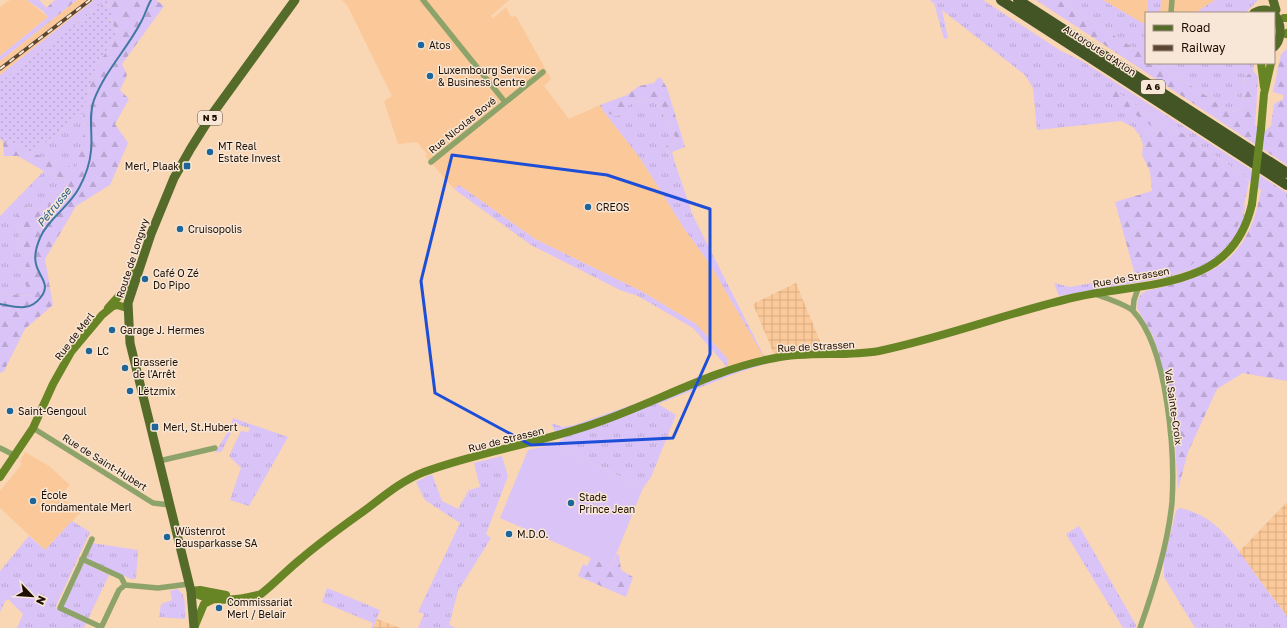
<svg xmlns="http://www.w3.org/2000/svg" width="1287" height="628" font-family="'Golos Text',sans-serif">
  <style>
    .built { fill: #fbc999 }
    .industrial { fill: url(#industrial-grid) }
    .grass { fill: url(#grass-tufts) }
    .forest { fill: url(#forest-firs) }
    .garden { fill: url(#garden-dots) }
    .pitch { fill: #dac3f7 }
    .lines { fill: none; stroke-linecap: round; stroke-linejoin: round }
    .stream { stroke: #4278a2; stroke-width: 2 }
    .street { stroke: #8da369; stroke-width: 5.5 }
    .secondary { stroke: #678524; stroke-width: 8 }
    .primary { stroke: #556b29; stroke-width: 9 }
    .highway { stroke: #445525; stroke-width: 10 }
    .rail-casing { stroke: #5a4633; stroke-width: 3.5 }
    .rail { stroke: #f8e7d6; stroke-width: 2; stroke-dasharray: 6; stroke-linecap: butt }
    .secondary-bridge { stroke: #678524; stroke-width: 8 }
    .marked { fill: none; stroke: #1d4ed8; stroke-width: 3; stroke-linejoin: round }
    .poi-dot { fill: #1e6599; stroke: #f8e7d6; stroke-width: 1.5 }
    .labels { text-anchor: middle; stroke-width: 3; stroke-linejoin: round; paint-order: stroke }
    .shield { fill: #f8e7d6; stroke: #5f5042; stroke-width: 1 }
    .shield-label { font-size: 9px; font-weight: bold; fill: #1e0f02 }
    .poi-label { font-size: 10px; fill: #1e0f02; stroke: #f8e7d6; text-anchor: start }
    .street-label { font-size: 10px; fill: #1e0f02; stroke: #f8e7d6 }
    .water-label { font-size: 11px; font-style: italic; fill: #225c89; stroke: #f8e7d6 }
  </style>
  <defs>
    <pattern id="industrial-grid" width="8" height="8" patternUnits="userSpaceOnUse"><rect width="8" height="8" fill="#fbc999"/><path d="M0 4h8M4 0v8" fill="none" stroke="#d7ab82"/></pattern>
    <pattern id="grass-tufts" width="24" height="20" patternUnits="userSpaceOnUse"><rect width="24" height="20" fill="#dac3f7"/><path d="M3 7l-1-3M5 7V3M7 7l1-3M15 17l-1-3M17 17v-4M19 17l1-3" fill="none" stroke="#bba6d2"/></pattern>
    <pattern id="forest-firs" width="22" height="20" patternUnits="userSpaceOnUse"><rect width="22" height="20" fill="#dac3f7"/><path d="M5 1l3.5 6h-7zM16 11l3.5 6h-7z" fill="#bba6d2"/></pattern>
    <pattern id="garden-dots" width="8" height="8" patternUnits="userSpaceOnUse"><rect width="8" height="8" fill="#dac3f7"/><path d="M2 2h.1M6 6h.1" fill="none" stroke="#bba6d2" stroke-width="1.8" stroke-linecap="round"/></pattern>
  </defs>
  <rect width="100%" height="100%" fill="#f9d6b4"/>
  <path class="built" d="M10,0h17l21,17 -48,39v-49z
    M77,0h17l-94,75v-14z
    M342,0h167l-18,16 2,2 13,-11 5,10 5,-1 35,63 -7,7 25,33 31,-14 4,7 36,46 45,72 25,34 54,92 -37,11 -31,-43 -55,-33 -106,-52 -76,-54 -5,4 -29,-33 2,-2 -10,-12 -19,2 -14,-43 8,-5 -45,-91z
    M1103,0h45l-1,13 -3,12z
    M1161,0h54l-20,13h-35z
    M25,452l24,14 21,19 -10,10 20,18 -35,37 -45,-42v-17l22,-27 -2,-2z"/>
  <path class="industrial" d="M796,283l28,68 -17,-1 -33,4 -21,-50z
    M1287,502v114l-48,-64z
    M377,619l23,9h-27z"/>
  <path class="grass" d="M27,0h12l8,8 -4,3z
    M94,0h13l-107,82v-7z
    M929,0h54l78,51 21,10 205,132v11c-14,-10 -32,-14 -42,-28l-66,-45 -8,-1 -58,-41 49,43 -10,-2 -12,6 -7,-9 -12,-6 -84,9 -4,-42 -8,-13 -83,-65 6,28 -4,1 -10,-36z
    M1059,0h44l41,24 2,-4v36z
    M1148,0h13l-1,13h-13z
    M1215,0h43l-13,13h-50z
    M1156,63h98l-1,8 -8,6 -4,32 -10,3z
    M646,99l12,4 19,38 -11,5 5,15 3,-1 19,56 71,140 2,8 -29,9 -79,31 18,11 -25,62 -8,11 -88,-44 9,-6 -2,-7 -7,1 -4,-9 12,4 11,-2 72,-25 81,-33 -34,-39 -55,-32 -18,-6 -89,-45 -77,-56 5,-4 76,54 106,52 55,33 31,34v9l37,-10 -54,-93 -25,-34 -45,-72 -36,-46 12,4 12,-4v-7z
    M83,113l2,15 -9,42 -44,-17z
    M44,171l24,10 -7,16 -15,14 -22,-5v18l-6,15c13,17 12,19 3,38l13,19 -34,-2v-78z
    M1246,201l-3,20 -10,19 -20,20 -13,7 -32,10 -109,19 -5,-13 16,4 65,-12 4,5 45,-9 12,-11 17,-3 28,-39z
    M233,418l55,19 -39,69 -19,-6 11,-32 -12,-12 12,-25 7,1 2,-4 -15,-4 -13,27 -7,2 15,-25z
    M502,456l6,20 -22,58 5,4 -33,53 -9,34 7,3h-38l6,-14 -6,-2 42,-89 -35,-23 -9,-18 16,-8 10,27 16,8 11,-19 11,-3 -6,-24z
    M1179,508c39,6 59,43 80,71 9,13 19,25 28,37v12h-92l-31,-51v-17l12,-49z
    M72,521l18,11 -35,76 31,15 -2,5h-67l6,-14 -15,-15 -3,2 -5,11v-41l29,-35 16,14z
    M1079,526l57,99 -1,3h-12l-57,-94z
    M92,543l46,7 -2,29h-5l-46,-21z
    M84,563l25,12 -21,44 -25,-12z
    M327,588l53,22 -7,18h-2l2,-5 -51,-21z
    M177,589c10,5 8,21 8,30l-26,-2 2,-13 11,-4 -2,-9z"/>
  <path class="forest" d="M55,0h22l-77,61v-5l48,-39 -5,-6z
    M112,0h44l8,6 -42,58 5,11 -7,15 9,9 -14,25 13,19 -18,42 -34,21 -31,53 8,46 -28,24 -21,42 -4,2v-79l33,2 -12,-19c9,-20 10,-21 -3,-38l6,-15 -7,-8 7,-10 22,5 5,-14h11l6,-16 -24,-10 -26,-15h-14l-1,-14 12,1 17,10 44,16 9,-41 -2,-15 10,-40 25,-41c-7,-11 -14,-20 -6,-32z
    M1036,0h23l87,56v7h10l75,49 10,-3 4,-32 8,-6 5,6 -3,49 12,4 4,-5 3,-21 9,-5v-4l-10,-3 8,-38 6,-5v116z
    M658,78h3l6,10 18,59 -13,5 2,8 -3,1 -5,-15 11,-5 -19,-38 -12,-4 -18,6v7l-12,4 -12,-4 -4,-7 27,-10 12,-9 15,-3z
    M1113,89l58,41 8,1 66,45 4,6 -8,36 -7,17 -11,14 -10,8 -17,4 -12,10 -45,9 -4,-5 -20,-73 37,-11 -2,-20 -8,-16 1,-10 -3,-9 12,-6 8,2 -58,-41z
    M1261,190l15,6 11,8v177l-44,-8 -26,16 -29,63 -10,37 -4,-60 -8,-47 -13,-46 -16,-28 1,-8 3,-6 5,-3c66,-15 102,-27 115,-101z
    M617,554l2,1 2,15 12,7 -7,20 -48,-21 5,-12 4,2 4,-8 20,9z"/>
  <path class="garden" d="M107,0h5l-4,6 7,7 -5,7 8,12 -25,41 -10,40 -51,40 -17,-10 -12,-1 -3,-4v-56z"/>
  <path class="pitch" d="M555,444l88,44 -32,79 -111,-49 28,-68z"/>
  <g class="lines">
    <path class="stream" d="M0,304c16,3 30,8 41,-7 10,-13 -2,-20 -5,-33 -2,-8 1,-19 4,-26 7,-18 29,-31 39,-50 6,-11 11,-25 12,-37 2,-17 -3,-35 3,-51 11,-29 33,-51 47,-78 4,-7 6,-15 10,-22"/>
    <path class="street" d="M423,0l82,102
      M1171,13l1,-13
      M431,162l112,-90
      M1095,294c10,4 31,10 38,17 35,36 42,143 39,191 -4,42 -18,86 -32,126
      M1133,310l1,-10 5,-14
      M33,428l120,75 17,2
      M0,448l16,8
      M159,461l56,-13
      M92,539l-32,69 41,19
      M82,559l39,18 4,8
      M101,628l18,-38 6,-5 33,3 31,-4"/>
    <path class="secondary" d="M1284,18h3
      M1286,34l1,-1
      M1261,63l3,24
      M1261,129l3,-35 7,-31
      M108,308l20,-22 7,-15
      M0,477l33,-49 20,-44 18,-32 31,-37 11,-9 4,-1 10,3
      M191,591c18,13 50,9 70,3 14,-11 27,-25 41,-36 21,-18 44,-34 66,-50 17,-13 35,-28 56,-36 56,-21 118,-29 175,-50 58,-20 115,-53 176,-64 34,-7 70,-1 104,-7 67,-14 131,-39 197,-54 41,-9 85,-9 124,-26 29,-13 45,-37 52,-67
      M191,591l9,-1 26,5
      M194,628l10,-24 10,-5"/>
    <path class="primary" d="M1273,0l3,10
      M1254,13c25,-13 33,22 20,34
      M194,628l-3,-37 -61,-248 -2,-40 23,-69 23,-56 17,-30 22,-35 82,-113"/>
    <path class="highway" d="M1001,0l286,185
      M1018,0l269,173"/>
    <g class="rail-casing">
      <path id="rail" d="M0,69l90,-69"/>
    </g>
    <use href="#rail" class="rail"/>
    <path class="secondary-bridge" d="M1252,204l9,-75"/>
  </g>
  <path class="marked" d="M452,155l155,20 103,34v145l-37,84 -142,7 -96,-52 -14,-112z"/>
  <g class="poi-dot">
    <circle cx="421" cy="45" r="4"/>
    <circle cx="430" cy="76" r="4"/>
    <circle cx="210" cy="152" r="4"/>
    <rect x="183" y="162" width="8" height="8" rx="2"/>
    <circle cx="588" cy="207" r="4"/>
    <circle cx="180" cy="229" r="4"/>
    <circle cx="145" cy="279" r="4"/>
    <circle cx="112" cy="330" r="4"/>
    <circle cx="89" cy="351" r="4"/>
    <circle cx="125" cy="368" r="4"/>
    <circle cx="130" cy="391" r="4"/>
    <circle cx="10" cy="411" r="4"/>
    <rect x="151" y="423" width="8" height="8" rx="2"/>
    <circle cx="33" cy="501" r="4"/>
    <circle cx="571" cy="503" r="4"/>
    <circle cx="509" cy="534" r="4"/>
    <circle cx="167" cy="537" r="4"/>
    <circle cx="219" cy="608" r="4"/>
  </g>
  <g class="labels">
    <g class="shield">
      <rect x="1141" y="80" width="24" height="14" rx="3"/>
      <rect x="198" y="111" width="24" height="14" rx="3"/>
    </g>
    <g class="shield-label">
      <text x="1153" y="90">A 6</text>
      <text x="210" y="121">N 5</text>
    </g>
    <g class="poi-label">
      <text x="429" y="49">Atos</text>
      <text x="438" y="74">Luxembourg Service<tspan x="438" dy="12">&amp; Business Centre</tspan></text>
      <text x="218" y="150">MT Real<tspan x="218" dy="12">Estate Invest</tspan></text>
      <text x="179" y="170" text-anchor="end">Merl, Plaak</text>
      <text x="596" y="211">CREOS</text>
      <text x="188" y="233">Cruisopolis</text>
      <text x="153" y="277">Café O Zé<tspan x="153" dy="12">Do Pipo</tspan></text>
      <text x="120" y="334">Garage J. Hermes</text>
      <text x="97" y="355">LC</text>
      <text x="133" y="366">Brasserie<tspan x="133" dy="12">de l'Arrêt</tspan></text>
      <text x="138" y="395">Lëtzmix</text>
      <text x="18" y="415">Saint-Gengoul</text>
      <text x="163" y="431">Merl, St.Hubert</text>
      <text x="41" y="499">École<tspan x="41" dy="12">fondamentale Merl</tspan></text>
      <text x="579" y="501">Stade<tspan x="579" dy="12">Prince Jean</tspan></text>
      <text x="175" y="535">Wüstenrot<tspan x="175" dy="12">Bausparkasse SA</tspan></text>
      <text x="517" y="538">M.D.O.</text>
      <text x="227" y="606">Commissariat<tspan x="227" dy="12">Merl / Belair</tspan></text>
    </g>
    <g class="street-label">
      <text transform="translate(1100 50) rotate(33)" y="4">Autoroute d'Arlon</text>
      <text transform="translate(462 125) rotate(-39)" y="4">Rue Nicolas Bové</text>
      <text transform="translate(132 258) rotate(-72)" y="4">Route de Longwy</text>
      <text transform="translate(1131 277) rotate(-10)" y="4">Rue de Strassen</text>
      <text transform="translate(74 336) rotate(-52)" y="4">Rue de Merl</text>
      <text transform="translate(816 346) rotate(-3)" y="4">Rue de Strassen</text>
      <text transform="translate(1174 407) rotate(82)" y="4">Val Sainte-Croix</text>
      <text transform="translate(506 439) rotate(-14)" y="4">Rue de Strassen</text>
      <text transform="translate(105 462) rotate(32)" y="4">Rue de Saint-Hubert</text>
    </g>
    <g class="water-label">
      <text transform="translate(54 207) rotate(-51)" y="4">Pétrusse</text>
    </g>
  </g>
  <rect x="1145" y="12" width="130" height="52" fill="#f8e7d6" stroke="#a19181"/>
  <rect x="1153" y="25" width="20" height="6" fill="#556b29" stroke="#a19181"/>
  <text x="1181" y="32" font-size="12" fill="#1e0f02">Road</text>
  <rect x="1153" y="45" width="20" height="6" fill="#5a4633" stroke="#a19181"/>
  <text x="1181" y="52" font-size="12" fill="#1e0f02">Railway</text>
  <g transform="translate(32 596) rotate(115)" stroke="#f8e7d6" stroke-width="3" paint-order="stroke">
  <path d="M0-3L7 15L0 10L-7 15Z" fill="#1e0f02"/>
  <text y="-6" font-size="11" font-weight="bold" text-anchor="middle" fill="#1e0f02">N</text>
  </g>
</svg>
